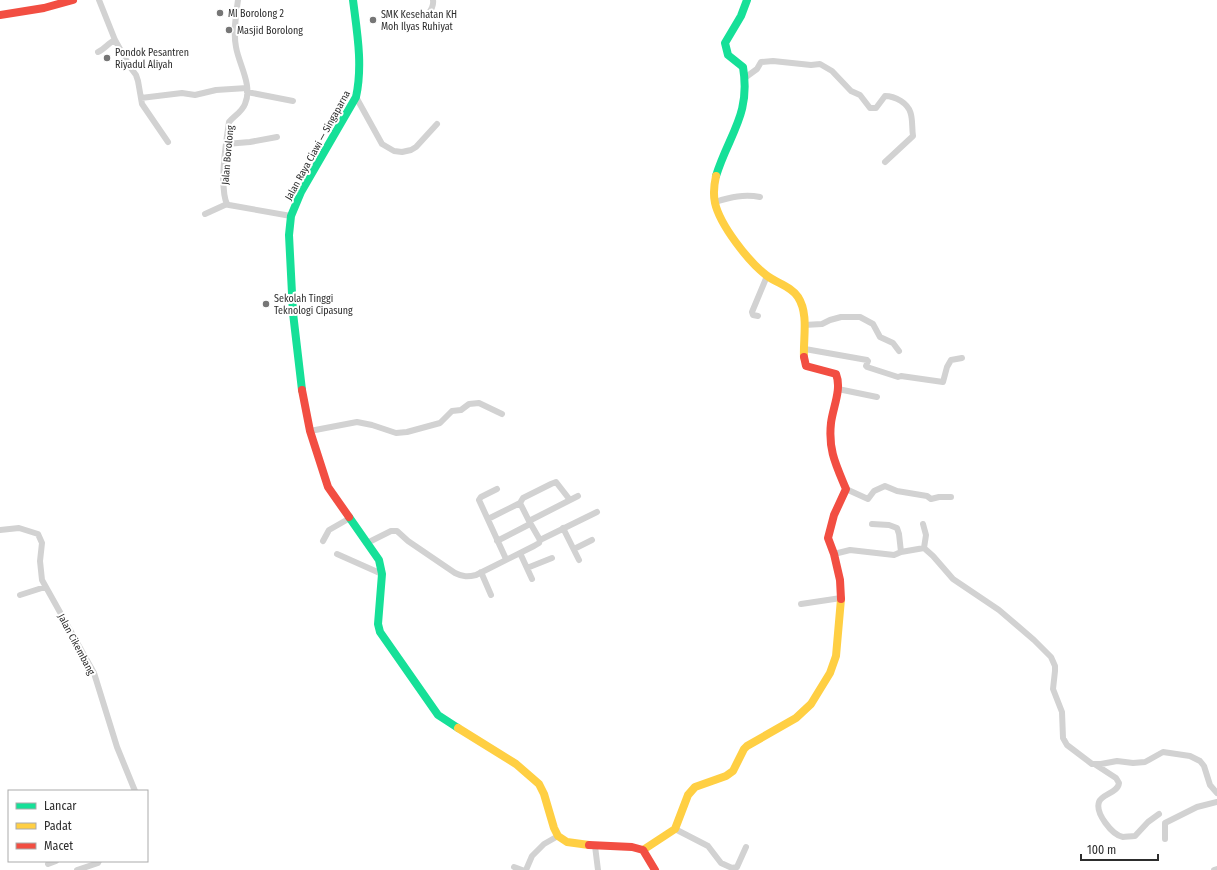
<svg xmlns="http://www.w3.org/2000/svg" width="1217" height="870" font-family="'Fira Sans Condensed',sans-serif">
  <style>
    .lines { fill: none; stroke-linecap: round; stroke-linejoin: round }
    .street { stroke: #d2d2d2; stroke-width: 6 }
    .fast { stroke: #16e098; stroke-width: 8 }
    .slow { stroke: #ffcf43; stroke-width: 8 }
    .jam { stroke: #f24e42; stroke-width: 8 }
    .poi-dot { fill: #767676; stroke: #fff; stroke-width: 1.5 }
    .labels { text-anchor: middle; stroke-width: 4; stroke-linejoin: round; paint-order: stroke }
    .poi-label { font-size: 10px; fill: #2d2d2d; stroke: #fff; text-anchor: start }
    .street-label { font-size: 10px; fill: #2d2d2d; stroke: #fff }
  </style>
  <rect width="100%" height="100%" fill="#fff"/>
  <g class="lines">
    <path class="street" d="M99,0l16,40 15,27 6,8 2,6 4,23 26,38
      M238,0c-2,15 -5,32 -2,47 3,18 17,38 9,57 -3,8 -11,12 -16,18 -3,20 -10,65 -2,82l2,1 62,11
      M426,17c4,-6 8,-10 7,-17
      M98,52c7,-3 10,-9 17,-12
      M746,77l11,-8 4,-7 12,-1 38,4 9,-1 12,7 19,20 9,4 10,13h6l9,-12c6,0 11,2 16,5 14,9 10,21 12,35l-28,26
      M247,92l46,9
      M356,97l26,47 12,7 8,1 9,-2 5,-3 21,-23
      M141,98l41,-5 13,2 21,-5 31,-2
      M226,144l24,-2 27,-5
      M715,202c16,-5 29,-8 45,-5
      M205,214l22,-10
      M758,316l-5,-1 -1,-3 15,-36
      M804,325l18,-1 8,-4 11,-3h19l13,7 7,13 13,6 6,8
      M805,349l62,11 1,1 -2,5 1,1 31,10 3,-1 42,6 4,-15 4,-7 11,-2
      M838,389l39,8
      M310,431l47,-9 15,3 24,8 11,-1 33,-9 12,-12 9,-1 8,-6 10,-1 23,11
      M497,489l-16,8 -2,3 27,59
      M846,489l22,10 6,-8 11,-5 12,5 30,5 4,3 8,-2h12
      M488,519l32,-16
      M529,521l-9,-18 3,-5 28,-14 5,-2 14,18
      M872,524l17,1 8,3 2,6 2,18
      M923,524l3,11 -2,13
      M563,528l16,32
      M0,530l19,-2 19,6 4,9 -2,18 2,19 52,93 23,74 18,44
      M540,540l-11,-19 49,-25
      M323,541l6,-11 21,-12
      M497,541l33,-17
      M367,543l24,-12h6l11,10 47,32c8,4 13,4 21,2l58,-29 5,-3 1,-3 57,-28
      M574,549l18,-9
      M520,553l12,26
      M337,554l45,20
      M834,554l16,-4 44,5 7,-3 23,-4 9,8 20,23 46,31 35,30 17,17 4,9v5l-2,18 9,23 1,26 4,7 25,19h9l16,-3 16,2 12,-1 18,-10 27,4 10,5 4,5 6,19 7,8
      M527,568l25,-10
      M481,572l10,23
      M20,595l25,-8
      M801,604l40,-6
      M1096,765l20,13 3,5c-1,10 -17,11 -20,19 -4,11 13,33 24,35 3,0 8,-1 12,-1l13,-14 11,-8
      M675,829l33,17 13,17 11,5 5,-1 9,-20
      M1165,839v-16l32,-16 20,-5
      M595,846l3,24
      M48,864l8,-3
      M514,867l8,3
      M77,870l21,-7 1,-2
      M526,870l6,-14 12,-12 14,-8
      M1214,870l3,-1"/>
    <path class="fast" d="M716,176c13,-42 35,-61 27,-109l-15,-12 -3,-12 16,-27 6,-16
      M302,390l-9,-77 -4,-78 2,-19 10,-24 55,-95c7,-32 1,-65 -3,-97
      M349,517l30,43 3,14 -4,50 2,8 58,83 20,13"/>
    <path class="slow" d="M716,176c-2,9 -3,18 -1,27 5,22 33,58 51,72 10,8 25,11 32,22 11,17 5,41 6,60
      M458,728l58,36 23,20 5,10 10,34 4,8 9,6 22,3
      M643,850l32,-21 13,-34 7,-8 31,-11 7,-5 11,-22 3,-3 49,-28 15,-14 19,-31 6,-17 5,-57"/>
    <path class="jam" d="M0,15l44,-7 29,-8
      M804,357l2,9 30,8c6,15 -3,33 -5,49 -3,27 5,42 15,66l-12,26 -6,23 6,16 6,26 1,19
      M302,390l8,41 18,56 21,30
      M589,845l43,2 11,3 12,20"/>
  </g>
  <g class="poi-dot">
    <circle cx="220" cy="13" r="4"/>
    <circle cx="373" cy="20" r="4"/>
    <circle cx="229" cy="30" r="4"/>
    <circle cx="107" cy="58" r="4"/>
    <circle cx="266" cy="304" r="4"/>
  </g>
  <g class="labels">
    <g class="poi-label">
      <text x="228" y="17">MI Borolong 2</text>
      <text x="381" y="18">SMK Kesehatan KH<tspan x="381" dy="12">Moh Ilyas Ruhiyat</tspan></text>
      <text x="237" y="34">Masjid Borolong</text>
      <text x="115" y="56">Pondok Pesantren<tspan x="115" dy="12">Riyadul Aliyah</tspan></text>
      <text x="274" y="302">Sekolah Tinggi<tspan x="274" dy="12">Teknologi Cipasung</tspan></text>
    </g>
    <g class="street-label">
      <text transform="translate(317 145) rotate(-61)" y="4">Jalan Raya Ciawi — Singaparna</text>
      <text transform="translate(227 155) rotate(-85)" y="4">Jalan Borolong</text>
      <text transform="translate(77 644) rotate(62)" y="4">Jalan Cikembang</text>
    </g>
  </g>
  <rect x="8" y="790" width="140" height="72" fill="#ffffff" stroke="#ababab"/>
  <rect x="16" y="803" width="20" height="6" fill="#16e098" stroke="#ababab"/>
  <text x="44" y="810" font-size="12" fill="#2d2d2d">Lancar</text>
  <rect x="16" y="823" width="20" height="6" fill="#ffcf43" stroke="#ababab"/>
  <text x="44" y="830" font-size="12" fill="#2d2d2d">Padat</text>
  <rect x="16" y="843" width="20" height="6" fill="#f24e42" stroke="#ababab"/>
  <text x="44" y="850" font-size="12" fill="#2d2d2d">Macet</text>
  <path d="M1081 854v6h77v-6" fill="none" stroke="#2d2d2d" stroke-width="2"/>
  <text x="1087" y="854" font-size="12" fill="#2d2d2d" stroke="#ffffff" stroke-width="3" paint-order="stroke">100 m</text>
</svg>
